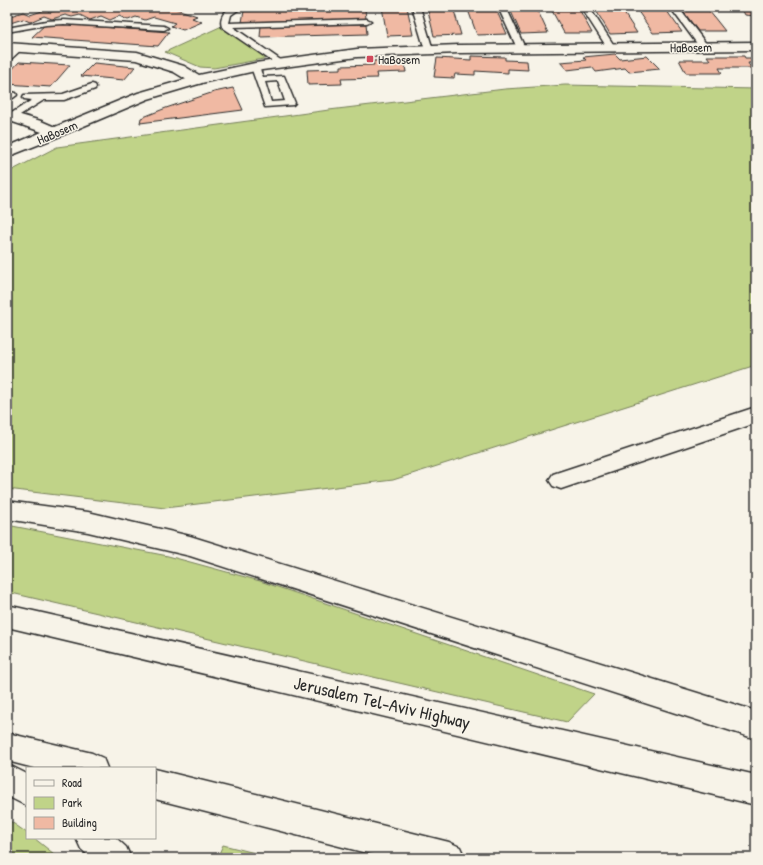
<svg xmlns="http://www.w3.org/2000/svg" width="763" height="865" font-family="'Patrick Hand',sans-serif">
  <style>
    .green { fill: #c0d388; stroke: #767f5a }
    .building { fill: #f0b9a3; stroke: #2b2b2b }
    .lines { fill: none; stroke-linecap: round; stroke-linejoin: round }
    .lane-casing { stroke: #2b2b2b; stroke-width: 3 }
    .street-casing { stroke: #2b2b2b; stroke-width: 3 }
    .secondary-casing { stroke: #2b2b2b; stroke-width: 3 }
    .highway-casing { stroke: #2b2b2b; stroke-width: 3 }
    .lane { fill: #f7f3e8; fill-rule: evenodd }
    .street { fill: #f7f3e8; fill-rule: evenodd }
    .secondary { fill: #f7f3e8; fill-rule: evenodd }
    .highway { fill: #f7f3e8; fill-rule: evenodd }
    .poi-dot { fill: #d1495b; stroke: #f7f3e8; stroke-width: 1.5 }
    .labels { text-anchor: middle; stroke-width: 3; stroke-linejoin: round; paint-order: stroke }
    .far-street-label { font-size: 13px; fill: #2b2b2b; stroke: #f7f3e8 }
    .far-poi-label { font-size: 13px; fill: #2b2b2b; stroke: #f7f3e8; text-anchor: start }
    .near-street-label { font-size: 18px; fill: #2b2b2b; stroke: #f7f3e8 }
  </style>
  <rect width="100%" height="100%" fill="#f7f3e8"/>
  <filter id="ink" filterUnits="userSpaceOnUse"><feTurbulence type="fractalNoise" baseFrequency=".025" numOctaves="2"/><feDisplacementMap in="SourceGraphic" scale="8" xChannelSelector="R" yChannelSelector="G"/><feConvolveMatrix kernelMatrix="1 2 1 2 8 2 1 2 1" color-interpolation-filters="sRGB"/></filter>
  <g filter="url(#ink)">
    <path class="green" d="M222,26l47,32 -55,10 -14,-1 -35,-15z
      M565,85l191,4v276l-363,115 -228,28 -158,-19v-316l50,-26 272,-37 176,-21z
      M7,525l161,31 92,25 334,113 -27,28 -560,-130z
      M7,819l20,14v5h7l25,20h-52z
      M223,845l52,13h-58z"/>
    <path class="building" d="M81,7l9,2 15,-2 7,3 10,-3 10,2 11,-2 5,2 8,-2 8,2 7,-2 26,9 -5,2 10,4 -19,8 -12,-4 4,-3 -21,-6 -9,3 -9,-3 -8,3 -9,-4 -9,4 -9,-4 -11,4 -10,-5 -8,2 -7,-2 -13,4 -8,-3 -14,6 -7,-3 -16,5v-7l16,-5 7,3 15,-5 6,2 13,-4 5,3z
      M382,7h25l6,28 -26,1z
      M427,7h26l8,28 -27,1z
      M467,7h28l12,27 -30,1z
      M509,7h27l12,26 -27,1z
      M550,7h28l14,26h-28z
      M594,7h26l17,26 -27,1z
      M635,7h29l18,25 -29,1z
      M680,7h26l19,24h-27z
      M741,7h15v9l-11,-1z
      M365,8l1,11 -124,3 2,-11z
      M47,23l122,9 -11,14 -126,-9z
      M366,24l1,10 -107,3 1,-11z
      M615,54l5,5 27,-3 13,13 -31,3 -4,-4 -29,4 -4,-5 -25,3 -7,-8 26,-2 -3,-3z
      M471,56l34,1v3l22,1 1,9 -20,-1v4l-33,-2v4l-20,-1 -1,4 -20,-1 3,-19 34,2z
      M707,56h37l1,2h11v5h-8l3,5h-32l3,5h-36l-7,-13h31z
      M404,60l2,12 -30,1 1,5 -36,1 1,5 -34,1 -1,-15 34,-1v-3l33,-1 -1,-4z
      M19,62l51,3 -19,22 -44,-3v-9z
      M94,63l41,4 -11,13 -43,-4z
      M233,88l10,22 -103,13 1,-5 25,-10 48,-16z"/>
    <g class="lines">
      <g class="lane-casing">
        <path id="lane" d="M232,7h10l-11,8 -2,8 138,-4 4,2 -4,2 -134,4 49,34 1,2 -4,3 -57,-39c-3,-9 2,-16 10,-20z
          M412,7h8l13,43 -1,2h-6l-1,-2z
          M498,7h8l19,41 -1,2h-3l-4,-2z
          M581,7h8l26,40 -1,2h-6z
          M670,7h8l29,38 1,2 -1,2h-6z
          M64,20l100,6 4,2 -4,2 -100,-6 -18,1 -39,7v-4l39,-7z
          M16,46h3l4,2 -13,12 -3,1v-7z
          M255,64l4,3 4,10 21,-1 11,27 -2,2 -28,2 -14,-40zM278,81l7,20 -14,1 -6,-20z
          M92,84l3,1 1,2 -1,2 -31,11h-20l-29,18 -3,1 -5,-3 25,-16 -8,-1 -1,-2 1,-2 39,-1z
          M7,91l9,2 1,2 -4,3 -6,-1z"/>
      </g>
      <g class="street-casing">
        <path id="street" d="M197,76l5,1 2,3 -2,3 -54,16 -88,37 -53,21v-10l35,-15 -35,-12v-9l34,10 14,6 83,-34z
          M756,407v16l-195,66 -8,-3 -4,-6 4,-6z"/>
      </g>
      <g class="secondary-casing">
        <path id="secondary" d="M756,42v8l-297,3 -102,4 -102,14 -58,13 -5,-1 -18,-11 -38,-12 -129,-9v-8l130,9 47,14 15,9 56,-12 102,-14 102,-4z"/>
      </g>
      <g class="highway-casing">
        <path id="highway" d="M7,501l81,11 102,24 566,175v28l-566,-183 -102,-24 -81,-13z
          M7,605l749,170v30l-749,-178z
          M7,733l85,20 11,5 4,10h-73l-27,-7z
          M7,764l20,10v32l-20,-10z
          M155,769l294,73 11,5 5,11h-79l-231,-59z
          M76,838h40l10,9 5,11h-40l-10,-9z"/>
      </g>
      <use href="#lane" class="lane"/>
      <use href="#street" class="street"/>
      <use href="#secondary" class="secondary"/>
      <use href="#highway" class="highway"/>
    </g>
  </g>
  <rect class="poi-dot" x="366" y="55" width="8" height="8" rx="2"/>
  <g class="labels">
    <g class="far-street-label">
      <text transform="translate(691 47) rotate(-1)" y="5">HaBosem</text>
      <text transform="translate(57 132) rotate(-23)" y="5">HaBosem</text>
    </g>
    <g class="far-poi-label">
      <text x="378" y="64">HaBosem</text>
    </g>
    <g class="near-street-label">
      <text transform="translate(382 703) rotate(13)" y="6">Jerusalem Tel-Aviv Highway</text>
    </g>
  </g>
  <rect width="763" height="865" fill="none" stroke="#f7f3e8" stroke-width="24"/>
  <rect x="12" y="12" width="739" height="841" fill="none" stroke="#2b2b2b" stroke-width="1.5" filter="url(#ink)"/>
  <rect x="26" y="767" width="130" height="72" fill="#f7f3e8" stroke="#a5a39c"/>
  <rect x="34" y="780" width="20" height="6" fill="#f7f3e8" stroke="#a5a39c"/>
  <text x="62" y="787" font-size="12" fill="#2b2b2b">Road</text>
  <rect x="34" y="797" width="20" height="12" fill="#c0d388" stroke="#a5a39c"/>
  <text x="62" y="807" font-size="12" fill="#2b2b2b">Park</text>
  <rect x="34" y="817" width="20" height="12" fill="#f0b9a3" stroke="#a5a39c"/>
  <text x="62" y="827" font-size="12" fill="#2b2b2b">Building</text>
</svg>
